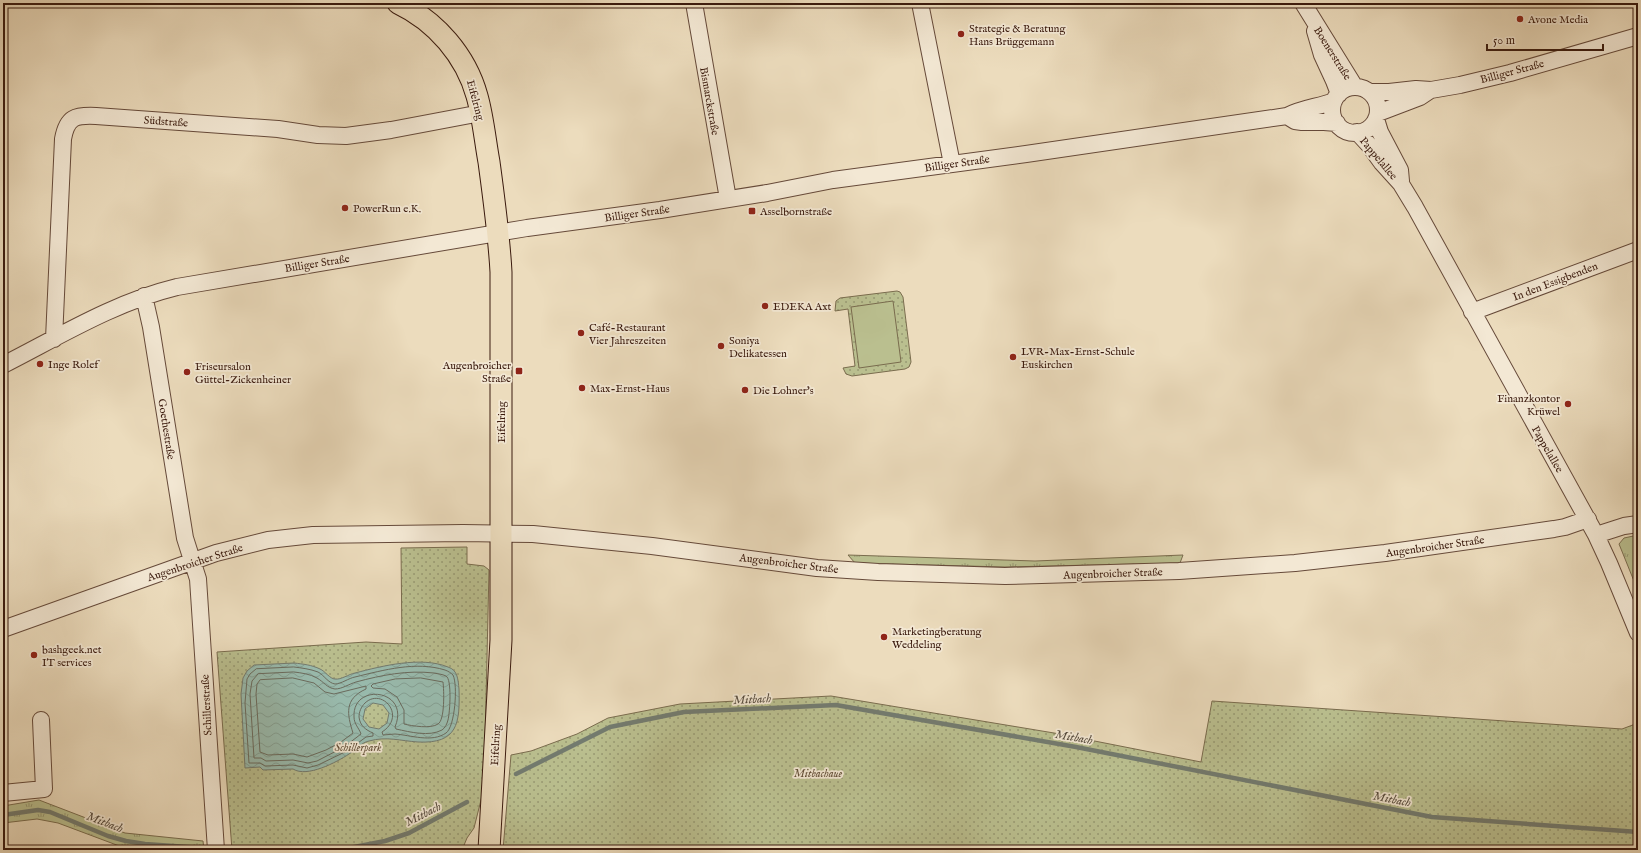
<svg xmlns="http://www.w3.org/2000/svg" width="1641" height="853" font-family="'IM FELL English',serif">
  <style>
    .grass { fill: url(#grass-tufts); stroke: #7a6c4e }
    .park { fill: url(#park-dots); stroke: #7a6c4e }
    .garden { fill: #babf8f; stroke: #7a6c4e }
    .water { fill: url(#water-waves); stroke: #737b6f; fill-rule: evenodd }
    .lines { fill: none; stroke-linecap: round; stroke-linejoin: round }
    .shore { stroke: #6a6b5e; stroke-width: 1 }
    .stream { stroke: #737b6f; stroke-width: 4.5 }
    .minor-casing { stroke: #664a3a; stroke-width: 18 }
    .major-casing { stroke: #3a1a0e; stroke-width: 23 }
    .minor { stroke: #f3e8d4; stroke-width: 16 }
    .major { stroke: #ecdcbd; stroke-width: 21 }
    .poi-dot { fill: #8f2418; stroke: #f3e8d4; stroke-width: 1.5 }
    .labels { text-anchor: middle; stroke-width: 3.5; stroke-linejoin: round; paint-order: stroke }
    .poi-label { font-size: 11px; fill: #3a1a0e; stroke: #f3e8d4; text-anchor: start }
    .street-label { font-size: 11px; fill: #3a1a0e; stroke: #f3e8d4 }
    .park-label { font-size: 11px; font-style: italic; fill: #604c35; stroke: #f3e8d4 }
    .water-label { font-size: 12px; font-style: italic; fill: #564b3e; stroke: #f3e8d4 }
  </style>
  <defs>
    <pattern id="grass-tufts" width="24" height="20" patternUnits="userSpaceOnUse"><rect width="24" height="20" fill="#babf8f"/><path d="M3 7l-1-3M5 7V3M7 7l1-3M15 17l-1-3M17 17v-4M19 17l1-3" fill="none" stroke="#989a73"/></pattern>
    <pattern id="park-dots" width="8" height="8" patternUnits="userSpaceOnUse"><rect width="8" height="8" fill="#babf8f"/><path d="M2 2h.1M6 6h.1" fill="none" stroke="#989a73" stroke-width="1.8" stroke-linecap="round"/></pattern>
    <pattern id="water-waves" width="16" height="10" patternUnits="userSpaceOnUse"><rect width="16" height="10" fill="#99bcaf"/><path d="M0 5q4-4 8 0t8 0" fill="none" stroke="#85a195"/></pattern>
  </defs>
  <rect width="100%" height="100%" fill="#ecdcbd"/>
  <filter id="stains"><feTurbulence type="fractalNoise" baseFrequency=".005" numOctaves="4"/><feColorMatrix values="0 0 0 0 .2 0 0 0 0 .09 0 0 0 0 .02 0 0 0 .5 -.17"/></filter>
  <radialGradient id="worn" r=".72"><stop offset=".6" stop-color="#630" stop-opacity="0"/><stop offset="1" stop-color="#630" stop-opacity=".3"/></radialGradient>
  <path class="grass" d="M1638,535v56l-19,-47 5,-6z
    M848,555l187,6 148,-6 -3,8 -175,4 -150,-4z
    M39,800l86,33 78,8 1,9h-48l-34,-3 -64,-24 -21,-4 -34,4v-17z"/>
  <path class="park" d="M897,291l3,1 3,5 8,65 -2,5 -4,2 -53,7 -6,-2 -3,-6 12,-2 -7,-57 -13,2 1,-10 4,-3z
    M467,547v17l17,2 5,4 -5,218 -10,40 -7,10 -5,12h-230l-15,-198 149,-10 36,2 -1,-96z
    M831,696l223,37 147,29 11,-61 410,28 16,-6v127h-1135l8,-95 20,-4 46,-17 31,-16 72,-14z"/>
  <path class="garden" d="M893,301l8,61 -42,6 -8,-61z"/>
  <path class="water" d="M294,663c9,1 18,2 26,6 5,2 10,10 15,10 6,1 14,-5 20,-6 27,-7 66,-17 93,-6 10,3 10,13 11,22 1,34 -1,55 -41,53 -17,-1 -31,-6 -49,-1 -7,1 -13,9 -20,13 -12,8 -42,24 -56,15l-30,1 -3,-3 -15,1 -4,-74 2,-16 4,-7 7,-6zM373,703l10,2 6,8 -2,10 -8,6 -10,-2 -6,-8 2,-10z"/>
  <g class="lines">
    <path class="shore" d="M294,667c8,1 16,2 24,5 6,3 10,11 17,12 6,0 14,-6 20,-7 29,-7 61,-16 90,-7 3,1 6,3 8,5 5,10 2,52 -7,58 -14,10 -36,2 -51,1 -4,0 -8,1 -12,1l-1,-3c25,-16 0,-45 -17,-29 -4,4 -6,9 -6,14 1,9 7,13 14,16v3l-7,1 -19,14 -29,14 -11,3 -14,-3 -28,1 -5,-3h-11l-4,-60 2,-24 3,-5 6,-5z
      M294,672c8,1 16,2 23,6 7,4 10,10 18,11 7,0 14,-5 21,-7 26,-7 51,-12 78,-9 4,1 8,1 12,3 6,3 4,36 2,44 -1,4 -3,8 -6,10 -13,7 -32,2 -46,-1l-1,-2c16,-38 -43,-45 -41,-10 0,7 5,11 7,17l-17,13 -27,14 -9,2 -15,-3 -27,1 -5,-3h-7l-4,-64 2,-13 6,-7z
      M293,678l21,5 11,9 9,2 32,-8v3c-22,10 -19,25 -13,44l-12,9 -15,8 -19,7 -14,-3 -25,1 -8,-3 -4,-58 1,-10 3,-4z
      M421,678l22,4c1,8 2,38 -5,42 -7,5 -26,2 -34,0v-14l-7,-13 -12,-8 -12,-1 -2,-2 2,-2 22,-5z"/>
    <path class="stream" d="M516,774l94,-47 74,-15 152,-7 240,42 356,70 206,15
      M3,815l35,-5 12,2 58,24 18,5 19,3 57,4
      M339,850l46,-9 24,-8 58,-31"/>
    <g class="minor-casing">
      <path id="minor" d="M694,3l34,196
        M920,3l32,161
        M1303,3l52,84
        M1315,31l7,24 12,26 5,13
        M1332 110a23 23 0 1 1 46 0a23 23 0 1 1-46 0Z
        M1369,92h20l27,-3 15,1 29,-5 50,-12 128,-37
        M1378,113l42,-16 9,-6
        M1287,116l8,5 7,1h22l13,1
        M1376,119l4,13 20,38 1,11
        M1357,132l12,13 13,18 19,21 14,23 181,328 13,28 29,70
        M144,296l7,31 34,211 13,41 18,271
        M1472,312l166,-62
        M54,339l9,-200c4,-22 12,-24 33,-23l182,13 40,6 28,1 45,-6 90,-17
        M3,365c57,-29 112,-63 174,-78l350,-59 133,-18 107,-17 66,-13 193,-26 261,-38c15,-8 32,-9 47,-15
        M1596,535l28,-9 14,-2
        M3,629l213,-76 52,-13 45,-5 150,-2 70,1 119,12 165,22 61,4 127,4 174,-5 116,-8 90,-10 169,-24 11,-2 23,-8
        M3,793l41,-4 -3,-69"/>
    </g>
    <g class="major-casing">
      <path id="major" d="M398,3c38,18 68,53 79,93 6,21 8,44 12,66 5,37 10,73 12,110v368l-12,210"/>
    </g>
    <use href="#minor" class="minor"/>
    <use href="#major" class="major"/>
  </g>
  <g class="poi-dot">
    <circle cx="1520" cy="19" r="4"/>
    <circle cx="961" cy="34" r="4"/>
    <circle cx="345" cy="208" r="4"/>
    <rect x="748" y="207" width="8" height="8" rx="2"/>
    <circle cx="765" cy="306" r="4"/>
    <circle cx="581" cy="333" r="4"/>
    <circle cx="721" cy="346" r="4"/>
    <circle cx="1013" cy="357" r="4"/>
    <circle cx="40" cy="364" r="4"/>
    <rect x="515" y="367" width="8" height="8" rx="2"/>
    <circle cx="187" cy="372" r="4"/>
    <circle cx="582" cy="388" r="4"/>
    <circle cx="745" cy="390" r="4"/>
    <circle cx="1568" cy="404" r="4"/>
    <circle cx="884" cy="637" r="4"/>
    <circle cx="34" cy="655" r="4"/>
  </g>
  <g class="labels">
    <g class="poi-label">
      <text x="1528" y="23">Avone Media</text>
      <text x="969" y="32">Strategie &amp; Beratung<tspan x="969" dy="13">Hans Brüggemann</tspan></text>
      <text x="353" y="212">PowerRun e.K.</text>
      <text x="760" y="215">Asselbornstraße</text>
      <text x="773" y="310">EDEKA Axt</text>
      <text x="589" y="331">Café-Restaurant<tspan x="589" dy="13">Vier Jahreszeiten</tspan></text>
      <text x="729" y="344">Soniya<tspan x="729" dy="13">Delikatessen</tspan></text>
      <text x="1021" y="355">LVR-Max-Ernst-Schule<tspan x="1021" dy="13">Euskirchen</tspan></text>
      <text x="48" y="368">Inge Rolef</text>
      <text x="511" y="369" text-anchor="end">Augenbroicher<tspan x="511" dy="13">Straße</tspan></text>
      <text x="195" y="370">Friseursalon<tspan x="195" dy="13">Güttel-Zickenheiner</tspan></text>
      <text x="590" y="392">Max-Ernst-Haus</text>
      <text x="753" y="394">Die Lohner's</text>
      <text x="1560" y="402" text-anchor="end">Finanzkontor<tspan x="1560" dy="13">Krüwel</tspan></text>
      <text x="892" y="635">Marketingberatung<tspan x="892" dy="13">Weddeling</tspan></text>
      <text x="42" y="653">bashgeek.net<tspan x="42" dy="13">IT services</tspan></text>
    </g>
    <g class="street-label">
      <text transform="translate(1333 53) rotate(58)" y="4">Boenerstraße</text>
      <text transform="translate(1512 71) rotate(-15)" y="4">Billiger Straße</text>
      <text transform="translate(476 100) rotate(75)" y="4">Eifelring</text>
      <text transform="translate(710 101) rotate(80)" y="4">Bismarckstraße</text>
      <text transform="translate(166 121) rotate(4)" y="4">Südstraße</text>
      <text transform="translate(1379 158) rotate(50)" y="4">Pappelallee</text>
      <text transform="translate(957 163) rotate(-8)" y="4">Billiger Straße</text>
      <text transform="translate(637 213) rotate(-8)" y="4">Billiger Straße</text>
      <text transform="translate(317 263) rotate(-9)" y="4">Billiger Straße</text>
      <text transform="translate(1555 281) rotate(-21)" y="4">In den Essigbenden</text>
      <text transform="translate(501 422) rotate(-90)" y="4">Eifelring</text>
      <text transform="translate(167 429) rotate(81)" y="4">Goethestraße</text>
      <text transform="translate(1548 449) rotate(60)" y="4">Pappelallee</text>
      <text transform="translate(1435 546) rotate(-8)" y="4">Augenbroicher Straße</text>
      <text transform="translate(195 562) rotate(-18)" y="4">Augenbroicher Straße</text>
      <text transform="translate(789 563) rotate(7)" y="4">Augenbroicher Straße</text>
      <text transform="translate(1113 573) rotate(-2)" y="4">Augenbroicher Straße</text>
      <text transform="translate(206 705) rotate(-93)" y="4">Schillerstraße</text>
      <text transform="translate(495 745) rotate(-87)" y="4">Eifelring</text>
    </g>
    <g class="park-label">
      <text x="358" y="751">Schillerpark</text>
      <text x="818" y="777">Mitbachaue</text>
    </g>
    <g class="water-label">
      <text transform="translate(752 699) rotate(-3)" y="4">Mitbach</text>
      <text transform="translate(1074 737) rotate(10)" y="4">Mitbach</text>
      <text transform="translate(1392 799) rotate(11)" y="4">Mitbach</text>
      <text transform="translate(423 814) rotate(-27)" y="4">Mitbach</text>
      <text transform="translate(105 822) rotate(21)" y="4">Mitbach</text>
    </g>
  </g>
  <rect width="1641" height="853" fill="none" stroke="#ecdcbd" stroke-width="16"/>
  <rect x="4" y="4" width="1633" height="845" fill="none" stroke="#3a1a0e" stroke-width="2"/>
  <rect x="8" y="8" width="1625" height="837" fill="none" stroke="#3a1a0e"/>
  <path d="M1487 44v6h116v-6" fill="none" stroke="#3a1a0e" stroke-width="2"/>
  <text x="1493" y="44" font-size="12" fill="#3a1a0e" stroke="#f3e8d4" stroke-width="3" paint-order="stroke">50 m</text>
  <rect width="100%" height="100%" filter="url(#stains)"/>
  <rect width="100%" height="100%" fill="url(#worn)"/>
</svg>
